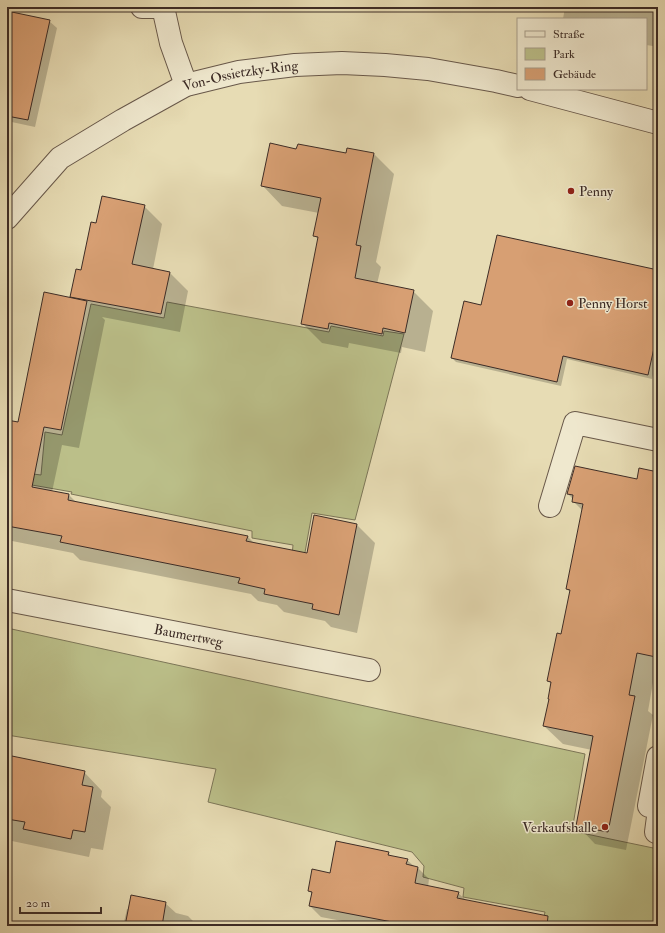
<svg xmlns="http://www.w3.org/2000/svg" width="665" height="933" font-family="'IM FELL Double Pica',serif">
  <style>
    .green { fill: #bbbf89; stroke: #7c7658 }
    .shadow { fill: #0003 }
    .building { fill: #d79f73; stroke: #3d2c26 }
    .lines { fill: none; stroke-linecap: round; stroke-linejoin: round }
    .pedestrian-casing { stroke: #68584a; stroke-width: 24 }
    .minor-casing { stroke: #68584a; stroke-width: 24 }
    .pedestrian { stroke: #efe8ce; stroke-width: 22 }
    .minor { stroke: #efe8ce; stroke-width: 22 }
    .poi-dot { fill: #8f2418; stroke: #efe8ce; stroke-width: 1.5 }
    .labels { text-anchor: middle; stroke-width: 3; stroke-linejoin: round; paint-order: stroke }
    .street-label { font-size: 14px; fill: #3d2c26; stroke: #efe8ce }
    .poi-label { font-size: 14px; fill: #3d2c26; stroke: #efe8ce; text-anchor: start }
  </style>
  <rect width="100%" height="100%" fill="#e7dcb4"/>
  <filter id="stains"><feTurbulence type="fractalNoise" baseFrequency=".005" numOctaves="4"/><feColorMatrix values="0 0 0 0 .2 0 0 0 0 .09 0 0 0 0 .02 0 0 0 .5 -.17"/></filter>
  <radialGradient id="worn" r=".72"><stop offset=".6" stop-color="#630" stop-opacity="0"/><stop offset="1" stop-color="#630" stop-opacity=".3"/></radialGradient>
  <path class="green" d="M167,302l162,30 2,-6 52,10 1,-5 20,3 -49,186 -43,-7 -8,45 -12,-2 1,-11 -41,-7v-7l-181,-37 1,-2 -40,-7 1,-11 8,1 4,-43 17,3 29,-131 73,14z
    M7,628l578,126 -13,77 86,18v77h-116l3,-14 -82,-15 1,-9 -41,-11 1,-11 -12,-14 -204,-50 8,-33 -209,-34z"/>
  <path class="shadow" d="M565,7h84l5,1 4,3v2l-5,33 -7,-1v-26h-83z
    M7,11l42,10 8,7 -22,99 -28,-6z
    M297,150l50,4h27l20,20 -18,88 5,5 -4,17 36,7 20,20 -8,41 -23,-5 -1,6 -52,-10 -1,5 -26,-5 -20,-20 17,-83 -4,-4 4,-23 -37,-7 -19,-20z
    M144,206l18,18 -9,45 17,4 18,18 -8,41 -78,-15 3,3 -26,128 -17,-3 -10,47 17,3 7,7 171,34 7,7 53,11 50,-29 18,18 -18,90 -26,-6 -6,-6 -41,-9 -7,-7 -19,-4 -7,-7 -171,-34 -7,-7 -66,-13v-119l12,2 55,-124 -2,-3 10,-25 15,-47z
    M658,271v82l-6,26 -85,-20 -6,27 -105,-24 -4,-4 30,-52z
    M658,473v198h-3l-7,40 5,4 -27,135 -31,-6 -18,-19 15,-75 -29,-6 -19,-18 8,-42 -4,-3 14,-46 9,-42 -4,-4 16,-78 -10,-10 1,-1 -6,-6 70,-14z
    M7,756l77,16 18,19 -1,6 10,10 -8,43 -12,-2 -2,9 -82,-17z
    M388,853l3,3 16,4 8,7 3,1 11,11 -1,8 30,6 8,7 70,26h-168l-47,-9 -11,-11 2,-12 -3,-4 22,-16z
    M165,903l11,10 12,3 10,10h-75l4,-17h2z"/>
  <path class="building" d="M7,11l43,9 -22,100 -21,-4z
    M270,143l26,6 2,-5 48,9 1,-5 27,5 -18,92 5,1 -6,32 59,12 -9,43 -22,-5 -1,6 -53,-11 -1,6 -27,-5 17,-87 -5,-1 8,-38 -60,-12z
    M102,196l43,9 -13,59 38,8 -9,42 -91,-17 6,-28 5,1 10,-48 5,1z
    M497,235l161,35v60l-10,45 -85,-19 -6,26 -106,-24 13,-57 17,4z
    M44,292l43,9 -26,129 -17,-3 -12,60 37,7 -1,6 180,36 -2,5 61,12 7,-38 43,9 -18,91 -27,-6 1,-5 -49,-10 1,-5 -27,-6 2,-5 -180,-36 2,-6 -55,-10v-106l11,2z
    M575,466l62,13 2,-11 19,4v173l-2,12 -19,-4 -8,42 6,1 -27,136 -32,-6 17,-90 -50,-10 6,-27h-1l3,-17 -4,-1 10,-48 4,1 9,-44 -4,-1 17,-85 -11,-2 1,-7 -6,-1z
    M7,755l78,16 -3,14 11,2 -8,45 -12,-2 -2,9 -48,-10 2,-7 -18,-3z
    M336,841l53,11 -1,3 20,4 -2,5 12,3 -3,16 44,9 -2,6 91,18 -1,10h-134l-104,-20 3,-14 -4,-1 4,-22 18,4z
    M131,895l35,7 -4,24h-37z"/>
  <g class="lines">
    <g class="pedestrian-casing">
      <path id="pedestrian" d="M550,506l25,-83 83,17
        M658,757l-9,49 9,1
        M656,832l2,-15"/>
    </g>
    <g class="minor-casing">
      <g id="minor">
        <path d="M142,7h14"/>
        <path d="M163,7l8,36 15,42"/>
        <path d="M530,89l128,34"/>
        <path id="s1" d="M7,218l53,-60 63,-38 63,-35 53,-13 56,-7 47,-2 43,2 43,4 68,12 22,5"/>
        <path id="s2" d="M7,600l362,70"/>
      </g>
    </g>
    <use href="#pedestrian" class="pedestrian"/>
    <use href="#minor" class="minor"/>
  </g>
  <g class="poi-dot">
    <circle cx="571" cy="191" r="4"/>
    <circle cx="570" cy="303" r="4"/>
    <circle cx="605" cy="827" r="4"/>
  </g>
  <g class="labels">
    <g class="street-label">
      <text dy="5" stroke="none"><textPath href="#s1" startOffset="281">Von-Ossietzky-Ring</textPath></text>
      <text dy="5" stroke="none"><textPath href="#s2" startOffset="185">Baumertweg</textPath></text>
    </g>
    <g class="poi-label">
      <text x="579" y="196">Penny</text>
      <text x="578" y="308">Penny Horst</text>
      <text x="597" y="832" text-anchor="end">Verkaufshalle</text>
    </g>
  </g>
  <rect width="665" height="933" fill="none" stroke="#e7dcb4" stroke-width="24"/>
  <rect x="8" y="8" width="649" height="917" fill="none" stroke="#3d2c26" stroke-width="2"/>
  <rect x="12" y="12" width="641" height="909" fill="none" stroke="#3d2c26"/>
  <rect x="517" y="18" width="130" height="72" fill="#efe8ce" stroke="#a89d8b"/>
  <rect x="525" y="31" width="20" height="6" fill="#efe8ce" stroke="#a89d8b"/>
  <text x="553" y="38" font-size="12" fill="#3d2c26">Straße</text>
  <rect x="525" y="48" width="20" height="12" fill="#bbbf89" stroke="#a89d8b"/>
  <text x="553" y="58" font-size="12" fill="#3d2c26">Park</text>
  <rect x="525" y="68" width="20" height="12" fill="#d79f73" stroke="#a89d8b"/>
  <text x="553" y="78" font-size="12" fill="#3d2c26">Gebäude</text>
  <path d="M20 907v6h81v-6" fill="none" stroke="#3d2c26" stroke-width="2"/>
  <text x="26" y="907" font-size="12" fill="#3d2c26" stroke="#efe8ce" stroke-width="3" paint-order="stroke">20 m</text>
  <rect width="100%" height="100%" filter="url(#stains)"/>
  <rect width="100%" height="100%" fill="url(#worn)"/>
</svg>
